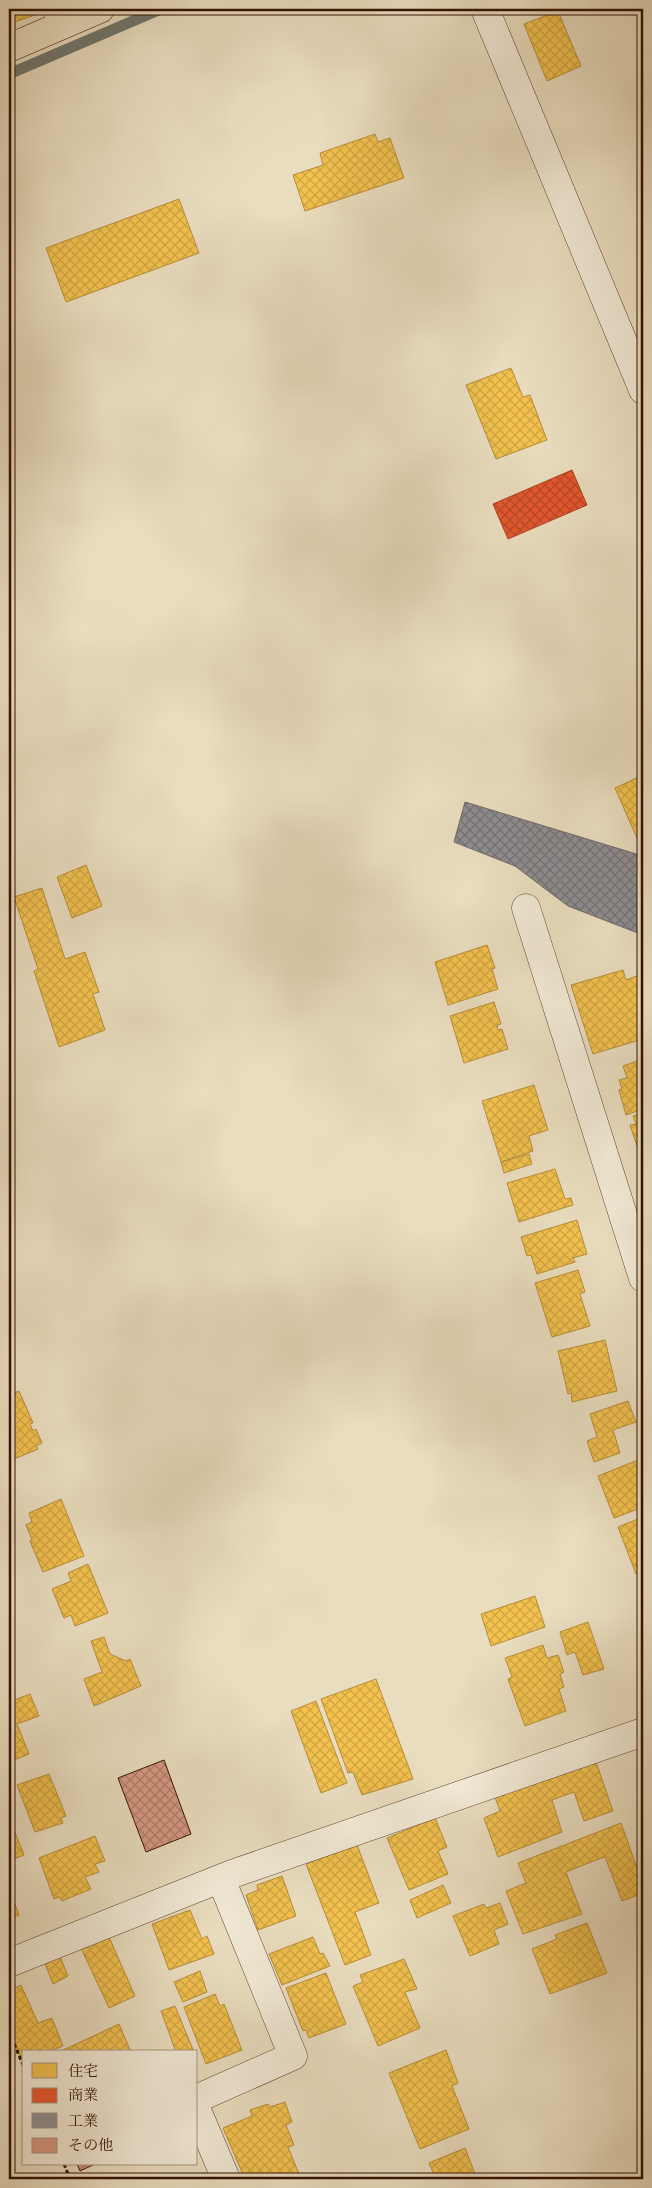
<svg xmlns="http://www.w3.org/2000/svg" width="652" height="2188" font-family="'Libre Bodoni','Noto Serif JP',serif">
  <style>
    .homes { fill: url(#homes-cross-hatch); stroke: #b88c38 }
    .shops { fill: url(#shops-cross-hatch); stroke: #af4221 }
    .industry { fill: url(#industry-cross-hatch); stroke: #726867 }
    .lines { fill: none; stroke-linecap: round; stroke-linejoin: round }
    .stream { stroke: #6f776f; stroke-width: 11 }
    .building { fill: url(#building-cross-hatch); stroke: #321104 }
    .minor-casing { stroke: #604433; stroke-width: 29 }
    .major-casing { stroke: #321104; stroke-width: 29 }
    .path { stroke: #321104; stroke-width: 3; stroke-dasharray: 4 2.5; stroke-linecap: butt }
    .minor { stroke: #f1e9d5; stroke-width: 28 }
    .major { stroke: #e9ddbf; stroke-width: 28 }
  </style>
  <defs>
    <pattern id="homes-cross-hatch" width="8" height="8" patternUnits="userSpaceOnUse" patternTransform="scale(1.25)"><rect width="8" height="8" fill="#f2c14e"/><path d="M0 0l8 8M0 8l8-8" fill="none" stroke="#d0a542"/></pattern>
    <pattern id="shops-cross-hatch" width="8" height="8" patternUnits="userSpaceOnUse" patternTransform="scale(1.25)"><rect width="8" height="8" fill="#e4572e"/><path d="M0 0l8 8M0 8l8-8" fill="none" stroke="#b94725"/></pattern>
    <pattern id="industry-cross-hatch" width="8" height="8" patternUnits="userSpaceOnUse" patternTransform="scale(1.25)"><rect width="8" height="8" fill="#8d8d92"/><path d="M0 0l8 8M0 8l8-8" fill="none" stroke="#747275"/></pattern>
    <pattern id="building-cross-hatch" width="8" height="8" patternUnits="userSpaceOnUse" patternTransform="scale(1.25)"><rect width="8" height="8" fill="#d69882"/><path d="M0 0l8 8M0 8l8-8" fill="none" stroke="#ae7b68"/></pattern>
  </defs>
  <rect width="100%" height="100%" fill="#e9ddbf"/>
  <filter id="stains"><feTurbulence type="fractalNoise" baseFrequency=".004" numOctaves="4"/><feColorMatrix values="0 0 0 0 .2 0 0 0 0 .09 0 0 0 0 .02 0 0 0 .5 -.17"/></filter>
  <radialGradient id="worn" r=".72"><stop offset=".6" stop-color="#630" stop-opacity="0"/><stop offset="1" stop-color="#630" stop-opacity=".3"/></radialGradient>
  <path class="homes" d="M9,9h24l2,6 -26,9z
    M558,11l23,55 -34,15 -23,-57z
    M375,134l3,8 12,-4 14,40 -99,33 -12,-36 30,-10 -3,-12z
    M179,199l20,54 -133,49 -20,-54z
    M511,368l12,29 7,-2 17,45 -51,19 -30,-74z
    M643,775v68l-3,2 -25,-57z
    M86,865l16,41 -30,12 -15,-41z
    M42,888l23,71 20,-7 14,40 -6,2 12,36 -46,17 -25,-76 4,-2 -24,-72z
    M487,945l8,23 -3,1 6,20 -50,16 -13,-43z
    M623,970l3,10 13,-5 4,14v50l-50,15 -22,-69z
    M494,1002l7,22 -4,1 1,5 4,-1 6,20 -44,14 -14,-47z
    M643,1059v50l-17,6 -7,-25 3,-1 -3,-9 8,-2 -4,-12z
    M534,1085l14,45 -19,6 4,15 -32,11 -19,-61z
    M643,1113v36v-2l-5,2 -8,-24 6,-1 -3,-8z
    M529,1154l3,10 -28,9 -3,-11z
    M555,1169l10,30 6,-1 2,7 -54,17 -12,-39z
    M577,1220l10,34 -14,4 2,4 -38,12 -6,-19 -4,1 -6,-19z
    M578,1270l7,22 -5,2 10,32 -38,11 -17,-54z
    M605,1340l12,51 -45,11 -1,-9 -3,1 -10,-43z
    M19,1391l14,32 -3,1 3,7 3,-2 6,14 -6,3 2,3 -26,11 -3,-9v-56z
    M628,1401l8,21 -23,8 7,23 -26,9 -7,-21 10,-4 -7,-23z
    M643,1458v49l-29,11 -16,-42z
    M61,1499l23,57 -41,16 -13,-31 2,-1 -6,-15 6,-3 -3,-9z
    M643,1517v54l-7,3 -18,-47z
    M88,1564l20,49 -33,13 -4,-11 -7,3 -12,-29 19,-8 -3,-8z
    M643,1585v15l-5,-13z
    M535,1596l10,31 -54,19 -10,-32z
    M588,1622l16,47 -21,6 -8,-23 -8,3 -7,-23z
    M104,1637l6,17 16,7 4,-2 11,27 -47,20 -10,-27 18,-7 -11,-31z
    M543,1645l4,13 11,-3 6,17 -4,2 4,13 -5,2 7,22 -41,15 -17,-47 4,-2 -7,-19z
    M376,1679l37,100 -51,16 -9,-23 -5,1 -27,-74z
    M30,1694l9,22 -22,8 12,30 -20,8v-60z
    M316,1701l31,82 -26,10 -30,-82z
    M596,1762l17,49 -29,10 -10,-29 -22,8 10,32 -64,25 -14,-39 16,-7 -5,-14z
    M49,1774l17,42 -5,2 2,5 -28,9 -18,-47z
    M435,1818l12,29 -9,4 10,23 -39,16 -22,-52z
    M621,1823l22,62v8l-21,8 -17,-44 -9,3 -30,12 16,42 -59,20 -17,-43 20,-8 -8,-20z
    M14,1830l10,25 -15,6v-29z
    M95,1836l10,25 -10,3 4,8 -14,5 6,12 -29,12 -2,-4 -6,2 -15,-41z
    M357,1845l22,58 -24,9 16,43 -26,10 -39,-101z
    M282,1876l14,40 -38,14 -12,-35 12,-5 -1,-5z
    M443,1885l8,18 -34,15 -7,-18z
    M9,1888l10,27 -10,4z
    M500,1903l8,21 -14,6 5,14 -29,12 -17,-40 31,-12 2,4z
    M190,1910l12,29 5,-3 7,18 -45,16 -17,-46z
    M587,1923l20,50 -57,21 -18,-45 25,-10 -2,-4z
    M109,1937l26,59 -26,12 -28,-60z
    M313,1937l7,17 3,-1 7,13 -48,19 -13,-31z
    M59,1954l9,22 -15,8 -9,-23z
    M404,1959l13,30 -12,3 15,36 -42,18 -25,-60 10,-4 -3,-7z
    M200,1971l7,21 -24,10 -9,-20z
    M326,1973l20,51 -37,14 -3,-8 -3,1 -17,-43z
    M21,1985l17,38 14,-5 11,28 -15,6h-24l-1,10 -14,-31v-40z
    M215,1994l5,12 4,-2 18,46 -36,14 -22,-57z
    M175,2006l19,46h-18l-15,-41z
    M119,2024l12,28h-72z
    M446,2050l12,33 -6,3 17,43 -49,20 -31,-76z
    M285,2102l7,20 -6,3 8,20 -6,2 13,32h-56l-22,-51 29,-12 -2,-6 18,-6 2,3z
    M465,2148l12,31h-41l-7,-16z"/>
  <path class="shops" d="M572,470l15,35 -79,34 -15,-35z"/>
  <path class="industry" d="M9,767l5,19 -5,1z
    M465,802l178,54v79l-75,-29 -53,-40 -61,-24z"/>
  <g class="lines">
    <path class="stream" d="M9,74l152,-65"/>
  </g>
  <path class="building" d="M164,1760l27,74 -45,18 -28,-74z
    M77,2164h18l-15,7z"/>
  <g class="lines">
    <g class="minor-casing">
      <path id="minor" d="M57,9l5,16
        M485,9l158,381
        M526,908l117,370
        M9,1963l223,-89 411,-142
        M196,2099l97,-43 -72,-177
        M196,2108l30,71"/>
    </g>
    <g class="major-casing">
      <path id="major" d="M9,48l91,-39"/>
    </g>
    <path class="path" d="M9,2032l15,35
      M64,2164l6,15"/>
    <use href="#minor" class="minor"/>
    <use href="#major" class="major"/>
  </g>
  <rect width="652" height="2188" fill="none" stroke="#e9ddbf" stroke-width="30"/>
  <rect x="10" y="10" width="632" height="2168" fill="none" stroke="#321104" stroke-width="2.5"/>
  <rect x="15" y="15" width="622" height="2158" fill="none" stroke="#321104"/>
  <rect x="22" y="2050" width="175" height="115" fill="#f1e9d5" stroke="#a59381"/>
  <rect x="32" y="2063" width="25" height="15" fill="#f2c14e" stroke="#a59381"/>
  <text x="68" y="2076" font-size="15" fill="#321104">住宅</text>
  <rect x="32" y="2088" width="25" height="15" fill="#e4572e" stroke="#a59381"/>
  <text x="68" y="2100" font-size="15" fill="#321104">商業</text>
  <rect x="32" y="2113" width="25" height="15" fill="#8d8d92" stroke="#a59381"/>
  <text x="68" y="2126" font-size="15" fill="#321104">工業</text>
  <rect x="32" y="2138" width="25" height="15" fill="#d69882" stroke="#a59381"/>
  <text x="68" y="2150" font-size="15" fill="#321104">その他</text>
  <rect width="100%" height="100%" filter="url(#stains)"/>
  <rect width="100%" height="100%" fill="url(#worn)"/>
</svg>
